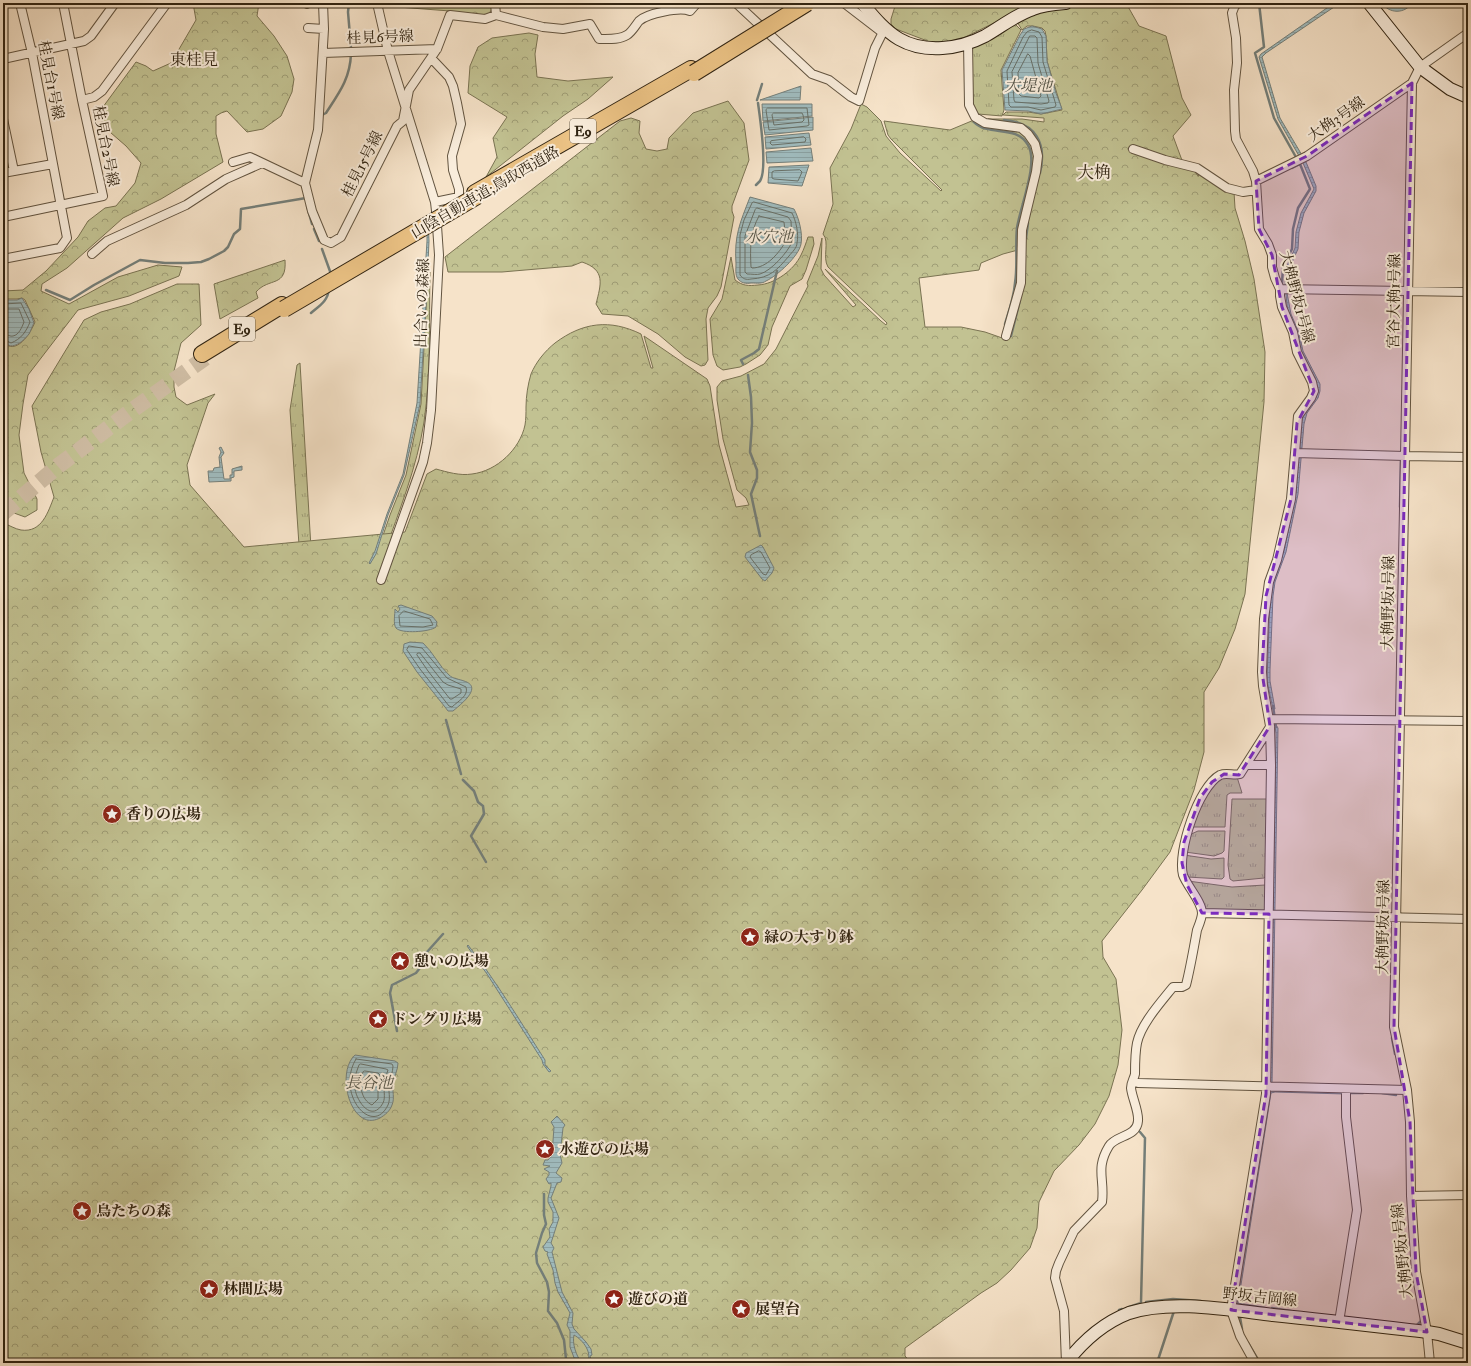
<svg xmlns="http://www.w3.org/2000/svg" width="1471" height="1366" font-family="'IM FELL Double Pica','Noto Serif JP',serif">
  <style>
    .grass { fill: url(#grass-tufts); stroke: #7a7352 }
    .forest { fill: url(#forest-crowns); stroke: #7a7352 }
    .water { fill: url(#water-rules); stroke: #747f7a }
    .lines { fill: none; stroke-linecap: round; stroke-linejoin: round }
    .shore { stroke: #687068; stroke-width: 1 }
    .stream { stroke: #747f7a; stroke-width: 2.5 }
    .highway-tunnel { stroke: #cfbda4; stroke-width: 16; stroke-dasharray: 16 8; stroke-linecap: butt }
    .street-casing { stroke: #625440; stroke-width: 10 }
    .secondary-casing { stroke: #312412; stroke-width: 14 }
    .highway-casing { stroke: #312412; stroke-width: 18 }
    .street { stroke: #f9eddc; stroke-width: 8 }
    .secondary { stroke: #f9eddc; stroke-width: 12 }
    .highway { stroke: #ebc284; stroke-width: 16 }
    .highway-bridge-casing { stroke: #312412; stroke-width: 18; stroke-linecap: butt }
    .highway-bridge { stroke: #ebc284; stroke-width: 16 }
    .marked { fill: #7b2cbf; fill-opacity: 0.2; stroke: #7b2cbf; stroke-width: 3; stroke-dasharray: 8 5; stroke-linejoin: round }
    .labels { text-anchor: middle; stroke-width: 4; stroke-linejoin: round; paint-order: stroke }
    .shield { fill: #f9eddc; stroke: #6d604f; stroke-width: 1 }
    .shield-label { font-size: 14px; font-weight: bold; fill: #312412 }
    .street-label { font-size: 15px; fill: #312412; stroke: #f9eddc }
    .poi-label { font-size: 15px; font-weight: bold; fill: #312412; stroke: #f9eddc; text-anchor: start }
    .neighbourhood-label { font-size: 16px; fill: #312412; stroke: #f9eddc }
    .water-label { font-size: 16px; font-style: italic; fill: #525246; stroke: #f9eddc }
    .quarter-label { font-size: 17px; fill: #312412; stroke: #f9eddc }
  </style>
  <defs>
    <pattern id="grass-tufts" width="24" height="20" patternUnits="userSpaceOnUse"><rect width="24" height="20" fill="#c2c292"/><path d="M3 7l-1-3M5 7V3M7 7l1-3M15 17l-1-3M17 17v-4M19 17l1-3" fill="none" stroke="#9e9d76"/></pattern>
    <pattern id="forest-crowns" width="20" height="18" patternUnits="userSpaceOnUse"><rect width="20" height="18" fill="#c2c292"/><path d="M2 6a3 3 0 1 1 6 0M12 15a3 3 0 1 1 6 0" fill="none" stroke="#9e9d76"/></pattern>
    <pattern id="water-rules" width="6" height="5" patternUnits="userSpaceOnUse"><rect width="6" height="5" fill="#a0bcbf"/><path d="M0 2.5h6" fill="none" stroke="#8aa1a3"/></pattern>
  </defs>
  <rect width="100%" height="100%" fill="#f6e3c9"/>
  <filter id="stains"><feTurbulence type="fractalNoise" baseFrequency=".005" numOctaves="4"/><feColorMatrix values="0 0 0 0 .2 0 0 0 0 .09 0 0 0 0 .02 0 0 0 .5 -.17"/></filter>
  <radialGradient id="worn" r=".72"><stop offset=".6" stop-color="#630" stop-opacity="0"/><stop offset="1" stop-color="#630" stop-opacity=".3"/></radialGradient>
  <path class="grass" d="M1015,20l1,5 5,5 -20,40 3,40 -2,6 -24,-2 -2,-1 -4,-13v-53z
    M428,272h2c-1,49 1,102 -6,150 -7,45 -25,89 -40,132l-84,6 -10,-150 7,-45 3,-2 11,185 66,5 13,-38 16,-40 15,-71z
    M1237,777l5,16h-12l-3,2 -2,32h-33l10,-26 18,-23z
    M1232,799h36l-1,76 -3,3 -31,3 -3,-2 -2,-14z
    M1198,831h27l-1,20 -2,2 -8,3 -29,-4 4,-17z
    M1184,855l27,4 13,-1v19l-2,2 -35,-2z
    M1188,881l44,6 33,-2 2,1 -2,26 -61,-2z"/>
  <path class="forest" d="M193,3h66l-2,13 17,20 13,20 7,23 -2,13 -11,24 -18,13 -16,3 -20,-21 -6,2 -5,3v18l7,28 -62,37 -38,19 -56,50 -25,16 -1,7 28,13 49,-27 40,-12 24,2 -3,9 -50,20 -51,14 -50,65 -5,29 -4,31 5,38 13,26v11l-12,7 -22,-8v-167c13,14 27,-8 32,-20l-10,-22 -3,-2 -5,1h-14v-8l20,-1 23,-19 32,-34 10,-16 17,-13 11,-2 19,-23 6,-20 -15,-17 -23,-20 -3,-15 36,-49 10,4 7,5 18,-8 25,-43z
    M384,3h107l1,6 -4,6 -4,1 -34,-5 -65,-5z
    M896,3h139l-80,39h-25l-34,-13 -5,-5v-5z
    M1093,3h33l13,23 27,10 16,62 9,17 -18,21 10,27 9,4 6,9h1l-6,-9 41,25 1,16 10,33 9,38 11,73 -1,50 -19,192 -10,35 -16,39 -15,24v60l-10,38 -24,62 -28,38 -40,51 1,16 13,22 6,51 -4,35 -9,31 -14,28 -16,21 -25,26 -15,31 -2,26 -7,20 -19,22 -14,13 -16,10 -76,55v8l6,7h-908v-840c6,2 12,6 18,7 21,3 27,-18 33,-33l-13,-45 -9,-46 52,-86 17,-8 29,-8 47,-20h22l2,41 -20,18 -7,28v16l2,10 11,8 28,-11 -7,9 -21,62 3,20 54,62 161,-15 22,-58 9,-5c11,3 24,7 36,5 25,-3 48,-25 53,-49 1,-6 1,-12 1,-18 0,-11 2,-23 5,-33 5,-12 14,-23 24,-31 28,-21 55,-24 86,-9l10,34h2l-9,-32 63,43 3,7 9,59 17,62 13,-2 -3,-7 -9,-8 -14,-51 -6,-39v-13l5,-6 19,-5 23,-12 12,-15 32,-63 -1,-3 11,-27 4,-18 -1,31 3,6 29,32 3,-2 -31,-36 56,52 5,4 1,-2 -59,-56c-6,-10 2,-25 -5,-33l10,-30 -3,-36 21,-39 10,-25 6,3 14,14 5,15 14,17 41,38 1,-1 -51,-51 -3,-4 -4,-14 66,9 24,-10 42,10 9,5 7,10 2,12 -1,11 -15,82 -15,4 -22,9 -2,7 -60,8 6,49h36l24,5 23,8 7,-25 9,-75 14,-98c-13,-21 -27,-20 -50,-23h34l22,3v-4l-41,-3 3,-3h22l13,2 21,-4 -15,-49 -1,-25 -1,-5 -3,-3 -9,-2h-6l-5,4 -6,-10 34,-11z
    M529,33l9,2 -3,19 2,23 31,4 45,-4 -25,22 -25,17 -77,61 11,-20 -4,-19 14,-21 -39,-24 2,-27 8,-19 14,-9z
    M728,101l16,22 5,37 -17,46v5l2,6 -13,70 -4,9 -9,12 -2,11 2,41 -3,5 -4,1 -16,-9 -27,-23 -30,-18 -26,-2 -6,-10c5,-20 10,-34 -14,-42l-10,4 -70,6h-54l-3,-15 175,-136 11,-3 9,3 -1,12 7,16 11,2 10,-2 2,-11 24,-25z
    M808,237h5l1,7 -8,26 -4,9 -12,7 -18,41 -4,18 -8,10 -14,9 -6,3 -17,3 -6,-4 -4,-11 -3,-36 12,-20 9,-42 4,23c8,6 13,6 23,5 17,-1 36,-15 43,-30 3,-6 5,-12 7,-18z
    M285,260c2,28 -16,17 -29,32l2,6 -38,21 -6,-35z"/>
  <path class="water" d="M1334,3h6l-74,50 -4,4 18,61 26,44 10,24v5l-12,22 -5,19 -1,17 -9,20 -2,24 4,21 8,19 4,18 17,33v7l-2,7 -11,15 -3,11 -6,70 -12,58 -11,30 -2,14 -3,74v11l5,28h-2l-6,-28 3,-84 3,-15 11,-31 12,-59 5,-68 3,-12 12,-16 2,-5 -2,-10 -14,-27 -14,-40 -3,-28 1,-18 9,-20 1,-16 5,-19 13,-24 -11,-26 -25,-44 -19,-62 2,-3z
    M1382,3h30c-7,11 -23,11 -30,0z
    M1032,26l10,3 4,7 1,25 9,32 6,16 -21,5 -13,-3 -23,-1 -3,-40 18,-35 4,-6z
    M801,86l-1,14h-40z
    M762,104h50v12l-49,5z
    M813,117v13l-48,5 -2,-13z
    M809,133l2,12 -45,4 -1,-12z
    M811,148l2,13 -46,2 -1,-11z
    M809,165l-7,21 -34,-3 1,-16z
    M750,197l44,12c5,9 9,25 7,35 -2,12 -24,32 -35,37 -4,3 -9,2 -15,2 -5,1 -10,0 -13,-4 -3,-4 -2,-10 -2,-15 -2,-29 4,-41 14,-67z
    M428,220l1,21 -2,45 -7,118 -16,71 -16,40 -12,39 -6,10 -1,-1 6,-12 12,-37 16,-40 14,-71 10,-162v-20z
    M22,298l7,11 5,14c-2,3 -3,8 -5,11 -7,9 -19,18 -26,6v-40h14z
    M221,447l3,6 -3,4 3,22h6v-4h2v-6l10,-3v4l-8,1v6l-3,1v3l-22,1 -1,-11h5l1,-3 6,-1 -1,-10 2,-5 -2,-4z
    M761,545l2,2 11,21 -2,5 -7,8 -3,-2 -17,-22 1,-4z
    M401,605l31,11 5,6 -1,5c-6,5 -35,7 -40,1 -3,-4 -1,-14 -1,-19l3,3 2,-3 -2,-3z
    M410,642l13,1c10,9 16,23 26,32 4,4 10,4 15,6 20,6 -4,24 -11,30h-5l-3,-4 -28,-35 -14,-21 1,-7z
    M1275,725h1l2,3 -6,357 72,7 1,2 -70,-2 -4,1 -33,211h-1l33,-211 6,-359z
    M468,945c28,36 52,76 77,115v5l6,6 -2,1 -6,-8 -1,-4 -55,-86 -20,-28z
    M355,1055l40,6 3,2c0,7 -4,13 -5,21 -1,7 2,14 -1,21 -2,6 -7,10 -12,13 -29,15 -45,-45 -25,-63z
    M557,1116l8,9 -2,3 -3,26 2,9 -6,10 6,5 -1,4 -4,1 -6,15 8,20 -8,25 3,5 -2,4 10,40 11,21 -1,11 2,5 12,13 5,7 1,6 -2,1 2,7h-5c6,-10 -4,-23 -13,-28 -2,8 2,21 8,28h-6l-6,-16v-16l-3,-6 3,-12 -12,-21 -3,-9 -2,-13 -6,-16 1,-2 -3,-1 -2,-4 7,-10 -1,-8 4,-7v-10l-5,-10v-4l3,-12v-3l-2,1 -3,-5 3,-4v-3l-5,-3 6,-3 -7,-1 2,-5h3l4,-5 2,-28 -3,-5z"/>
  <g class="lines">
    <path class="shore" d="M1032,30l7,2 3,5 1,25 13,43 -1,2 -14,3 -13,-3h-17l-2,-2 -2,-34 16,-34 4,-5z
      M1030,36h5l2,2 1,25 11,38 -1,2 -7,1 -26,-2 -1,-2 -2,-28z
      M1028,54l2,2 11,40 -2,2 -18,-2 -2,-2 -1,-21z
      M768,108h39l2,17 -2,1 -38,4 -3,-20z
      M774,113h28l1,2 1,5 -2,2 -28,3 -2,-10z
      M804,137l2,2 -1,3 -33,3 -2,-2 1,-2z
      M800,170l2,2 -4,9 -24,-2 -2,-1v-6l2,-1z
      M754,202l38,11c4,8 7,21 5,30 0,5 -5,9 -8,13 -12,14 -19,22 -38,23 -5,1 -8,0 -11,-4v-40l4,-15 8,-17z
      M757,208l31,9 3,4 1,21c-4,10 -21,29 -32,32 -3,1 -8,0 -13,0l-2,-2v-36l10,-26z
      M759,216l25,6 2,19c-7,12 -19,27 -34,27l-1,-1c-1,-18 -1,-35 8,-51z
      M3,304l18,-1 9,19c-4,10 -9,17 -19,21l-8,-4
      M3,309h16l5,13c-2,5 -5,13 -11,14 -2,1 -7,-2 -10,-2
      M759,551l2,1 9,16 -4,7 -3,-1 -13,-17 1,-2z
      M404,611l26,8 3,6 -10,2 -23,-1 -1,-10z
      M409,646l13,2 25,30 19,9c3,9 -8,14 -14,20l-3,-1 -29,-37 -13,-19z
      M418,653h2l23,29 5,3 13,4v4l-9,6h-2l-22,-28 -11,-16z
      M356,1059l36,5 1,2c0,6 -3,12 -4,18 -1,7 2,14 -1,21 -16,33 -53,-12 -32,-46z
      M361,1064l25,5 2,1c-1,4 -3,8 -4,12 -1,7 2,15 -1,21 -11,20 -26,-1 -28,-14 -2,-8 1,-16 4,-24z
      M365,1071l13,2 2,2 -2,11v13l-6,6c-11,-5 -14,-22 -9,-33z"/>
    <path class="stream" d="M349,3l-1,9 3,36
      M1259,3l5,44 -9,6 19,65 23,41
      M1425,59l11,-8
      M757,100l5,-16
      M322,115l4,-2c13,-20 24,-34 25,-59
      M1004,120c32,3 43,23 36,53
      M974,122c15,15 42,2 54,23 11,18 -8,62 -11,83 -2,18 1,37 -2,55 -1,14 -6,28 -10,41
      M756,185c1,-1 3,-3 4,-4 8,-12 0,-63 -2,-78
      M307,206l5,18
      M314,229l5,12
      M1026,238l2,-15
      M322,249l9,25
      M1282,284l1,-18 9,-17 1,-20 5,-21 12,-19 -10,-25 -8,4
      M46,290l24,10 24,-15 46,-25 25,3h23l13,-1 8,-3 15,-8 4,-4 6,-13 6,-5 1,-20 65,-11
      M311,313c8,-7 17,-12 18,-24
      M1011,336l9,-36
      M1292,346l3,10
      M743,364l-2,-4 13,-7 5,-4 18,-78
      M748,375l3,22 1,26 -2,29 7,18v8l-6,16 9,42
      M1400,507l1,-48
      M1273,706l3,21
      M446,720l15,54
      M463,780l11,11 4,11 5,4 1,8 -13,22 15,26
      M397,1031l-7,-38 2,-8 24,-12 7,-9 4,-12 16,-18
      M1392,1038l3,16
      M1349,1093h14
      M1382,1093l14,2
      M544,1194v21l2,9 -4,9 -6,20 1,10 10,19 2,10 -1,19 9,12 7,17 2,19 -1,4
      M1146,1302l27,-3 28,2
      M1239,1304l26,4
      M1129,1307l12,-4 4,-165 -5,-6
      M1272,1308l19,3
      M1119,1310l3,-1
      M1240,1317l2,12
      M1414,1325l2,1 5,-5v-2
      M1248,1343l12,20
      M1157,1363l17,-52"/>
    <path class="highway-tunnel" d="M3,513l55,-47 73,-55 74,-53"/>
    <g class="street-casing">
      <path id="street" d="M323,3l1,26 -6,101 -13,53 7,28 12,29 7,3 10,-6 56,-111 6,-5 6,-31 28,-41 13,-34 35,4 11,-4 47,12 20,2 27,-5 9,15c9,0 20,1 28,-4 5,-3 8,-9 12,-14 9,-8 41,-14 51,-10l7,-8
        M377,3l11,48 47,151 1,9 3,44 -8,155 -4,33 -4,19 -42,118
        M495,3l1,12
        M736,3l76,71 17,6 22,17 8,4 16,-53 10,-20
        M844,3l39,30
        M1239,3l-4,2 -3,8 4,25 1,25 -3,27 1,41 1,8 17,32 3,10 3,48 9,15 4,11v12l3,11 5,11v7l2,11 11,25 4,20 15,30 2,9 -3,7 -13,18 -3,37 110,3 -11,571 13,63 3,32 1,74 5,76 11,60 3,31
        M307,4v-1
        M308,28l16,1
        M968,43l1,62 6,12 10,6 36,5 7,6 7,10 3,12 -2,16 -14,58 -1,53 -15,53
        M323,53l114,-4
        M431,58l18,19 4,9 4,17 4,21 -9,32 1,14 6,19v8l-24,5
        M3,59l81,-18 7,-5 24,-33
        M1412,83l-7,373 63,1
        M82,100l12,-3 8,-6 65,-88
        M3,119l11,52
        M1133,149l32,11 32,8 30,20 16,4 13,-2
        M233,162l17,-5 55,26
        M3,173l50,-9
        M1256,181l51,-25 105,-73 8,-16 48,-34
        M3,217l100,-21 -21,-96 -19,-97
        M92,254l15,-13 79,-36 40,-26 36,-16
        M3,259l57,-11 7,-10 -35,-185 -12,-50
        M1280,289l188,3
        M1270,719l198,2
        M1247,765h24
        M1202,913l266,6
        M1138,1083l269,7
        M1411,1196l57,-1
        M1339,1322l18,-112 -11,-93v-28
        M1066,1363l-2,-52 -9,-33 1,-7 3,-8 15,-32 28,-29c3,-23 -7,-33 7,-56 7,-11 28,-9 29,-25 1,-10 -6,-23 -7,-33 0,-6 3,-9 4,-14 0,-10 0,-21 2,-31 4,-19 24,-41 36,-56h9l4,-2 1,-4c4,-17 7,-34 10,-51 2,-5 5,-12 5,-17 0,-11 -15,-27 -19,-38 -6,-23 15,-88 37,-100 7,-3 14,1 20,-1l30,-47
        M1255,1363l-15,-27 -9,-26 35,-216 5,-329 -1,-39 -7,-40 -1,-14 2,-53 5,-37 8,-22 14,-61 4,-46"/>
    </g>
    <g class="secondary-casing">
      <path id="secondary" d="M862,3c11,13 22,27 37,36 26,15 61,10 86,-3 16,-9 30,-21 48,-27 10,-4 22,-5 33,-6
        M1369,3l51,64 30,22 18,8
        M1066,1363c17,-22 37,-40 63,-50 42,-14 101,-3 144,2 51,5 102,11 154,17l12,2 29,9"/>
    </g>
    <g class="highway-casing">
      <path id="highway" d="M475,193l216,-124
        M202,354l80,-49"/>
    </g>
    <use href="#street" class="street"/>
    <use href="#secondary" class="secondary"/>
    <use href="#highway" class="highway"/>
    <g class="highway-bridge-casing">
      <path id="highway-bridge" d="M694,73l113,-70
        M284,309l193,-113"/>
    </g>
    <use href="#highway-bridge" class="highway-bridge"/>
  </g>
  <path class="marked" d="M1412,83l-18,944 16,95 6,150 11,60 -196,-22 35,-216 3,-180 -67,-1 -15,-28 -5,-22 2,-21 16,-44 12,-16 12,-8 15,1 31,-49 -8,-54 4,-76 25,-97 6,-76 17,-32 -32,-84 -10,-52 -13,-26 -3,-48 51,-25z"/>
  <defs>
    <g id="sight-disc" transform="scale(1)"><circle r="9.5" fill="#8f2418" stroke="#f9eddc"/><path d="M0-6L1.8-2.2L6-1.7L2.9 1.2L3.7 5.4L0 3.3L-3.7 5.4L-2.9 1.2L-6-1.7L-1.8-2.2Z" fill="#fff"/></g>
  </defs>
  <g fill-rule="evenodd">
    <use href="#sight-disc" x="112" y="814"/>
    <use href="#sight-disc" x="750" y="937"/>
    <use href="#sight-disc" x="400" y="961"/>
    <use href="#sight-disc" x="378" y="1019"/>
    <use href="#sight-disc" x="545" y="1149"/>
    <use href="#sight-disc" x="82" y="1211"/>
    <use href="#sight-disc" x="209" y="1289"/>
    <use href="#sight-disc" x="614" y="1299"/>
    <use href="#sight-disc" x="741" y="1309"/>
  </g>
  <g class="labels">
    <g class="shield">
      <rect x="570" y="119" width="26" height="24" rx="3"/>
      <rect x="229" y="317" width="26" height="24" rx="3"/>
    </g>
    <g class="shield-label">
      <text x="583" y="136">E9</text>
      <text x="242" y="334">E9</text>
    </g>
    <g class="street-label">
      <text transform="translate(380 37) rotate(-2)" y="5">桂見6号線</text>
      <text transform="translate(51 80) rotate(79)" y="5">桂見台1号線</text>
      <text transform="translate(1336 119) rotate(-35)" y="5">大桷3号線</text>
      <text transform="translate(106 146) rotate(79)" y="5">桂見台2号線</text>
      <text transform="translate(362 164) rotate(-63)" y="5">桂見15号線</text>
      <text transform="translate(485 192) rotate(-30)" y="5">山陰自動車道;鳥取西道路</text>
      <text transform="translate(1297 297) rotate(75)" y="5">大桷野坂1号線</text>
      <text transform="translate(1394 301) rotate(-89)" y="5">宮谷大桷1号線</text>
      <text transform="translate(422 303) rotate(-88)" y="5">出合いの森線</text>
      <text transform="translate(1388 603) rotate(-89)" y="5">大桷野坂1号線</text>
      <text transform="translate(1383 927) rotate(-89)" y="5">大桷野坂1号線</text>
      <text transform="translate(1402 1251) rotate(-96)" y="5">大桷野坂1号線</text>
      <text transform="translate(1260 1297) rotate(6)" y="5">野坂吉岡線</text>
    </g>
    <g class="poi-label">
      <text x="126" y="819">香りの広場</text>
      <text x="764" y="942">緑の大すり鉢</text>
      <text x="414" y="966">憩いの広場</text>
      <text x="392" y="1024">ドングリ広場</text>
      <text x="559" y="1154">水遊びの広場</text>
      <text x="96" y="1216">鳥たちの森</text>
      <text x="223" y="1294">林間広場</text>
      <text x="628" y="1304">遊びの道</text>
      <text x="755" y="1314">展望台</text>
    </g>
    <g class="neighbourhood-label">
      <text x="194" y="65">東桂見</text>
    </g>
    <g class="water-label">
      <text x="1028" y="91">大堤池</text>
      <text x="769" y="242">水穴池</text>
      <text x="369" y="1088">長谷池</text>
    </g>
    <g class="quarter-label">
      <text x="1094" y="178">大桷</text>
    </g>
  </g>
  <rect width="1471" height="1366" fill="none" stroke="#f6e3c9" stroke-width="16"/>
  <rect x="4" y="4" width="1463" height="1358" fill="none" stroke="#312412" stroke-width="2"/>
  <rect x="8" y="8" width="1455" height="1350" fill="none" stroke="#312412"/>
  <rect width="100%" height="100%" filter="url(#stains)"/>
  <rect width="100%" height="100%" fill="url(#worn)"/>
</svg>
